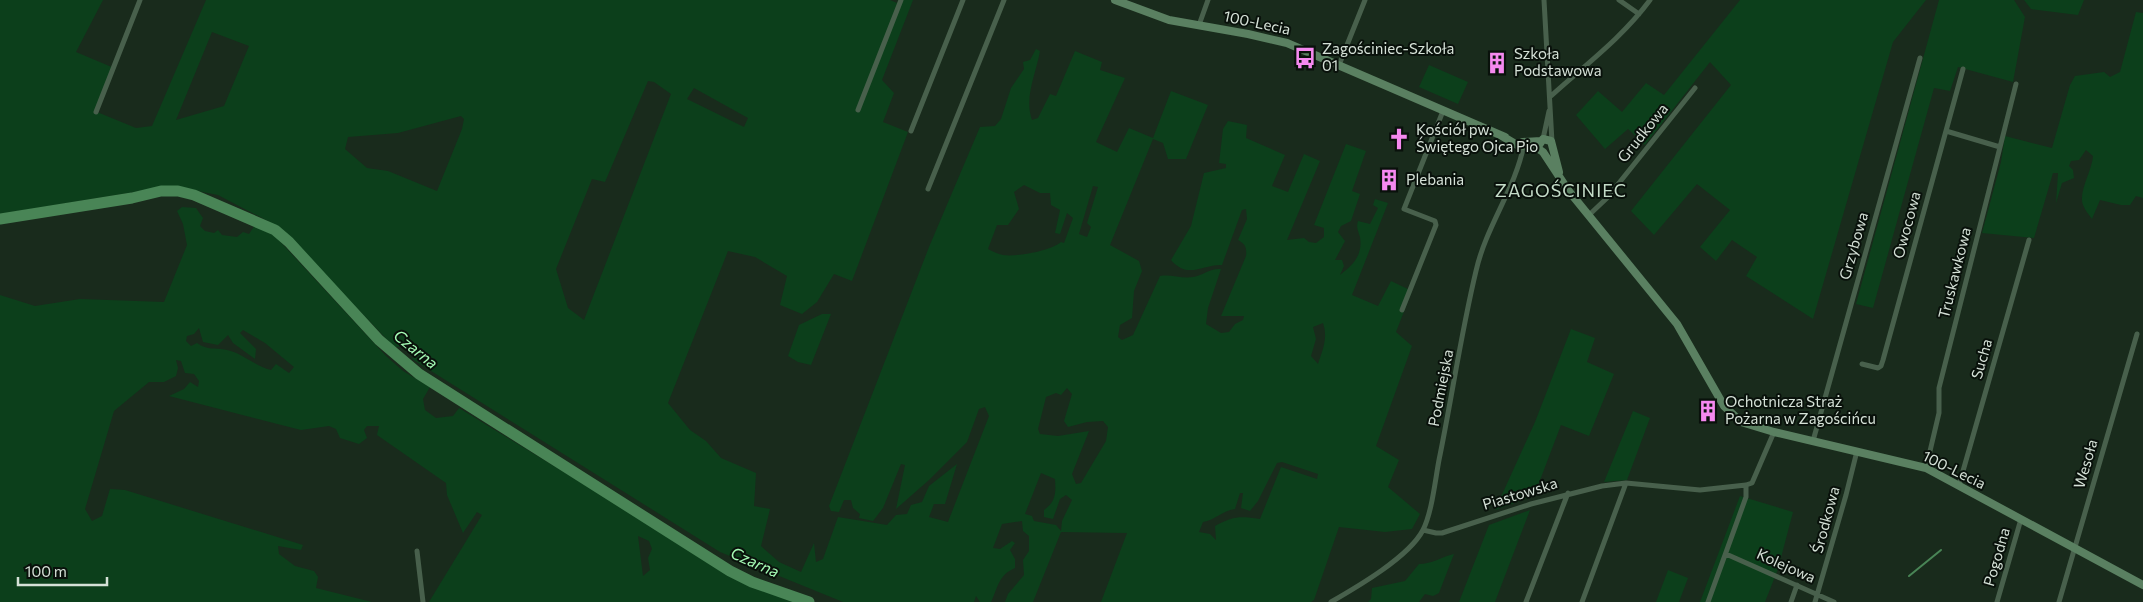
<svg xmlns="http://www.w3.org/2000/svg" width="2143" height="602" font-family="Commissioner,sans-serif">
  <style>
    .green { fill: #0c3f1b; fill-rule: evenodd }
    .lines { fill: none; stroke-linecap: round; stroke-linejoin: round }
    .stream { stroke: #498556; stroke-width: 2 }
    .river { stroke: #498556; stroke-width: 11 }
    .street { stroke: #48604c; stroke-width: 5 }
    .secondary { stroke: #5a8061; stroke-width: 8 }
    .labels { text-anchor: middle; stroke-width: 4; stroke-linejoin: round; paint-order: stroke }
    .street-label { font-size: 15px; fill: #d5e1d7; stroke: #09110b }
    .poi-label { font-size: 15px; fill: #d5e1d7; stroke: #09110b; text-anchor: start }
    .water-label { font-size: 16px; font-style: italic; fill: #a5fbb5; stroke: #09110b }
    .quarter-label { font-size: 18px; letter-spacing: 1px; fill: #c4dcc8; stroke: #09110b }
  </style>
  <rect width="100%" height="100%" fill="#192b1c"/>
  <path class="green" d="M0,0h103l-27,52 38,16 -17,44 39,16 16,-2 54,-126h684l7,3 1,-3h15l-31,80 12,13 -11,29 25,10 -56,149 -18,-7 -17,28 -15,12 -22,-9 7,-29 -32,-19 -27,-6 -60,152 22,27 16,11 15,17 35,15 -2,33 16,3 -9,37 18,16 22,10 13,-29 2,19 7,-3 15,-42 49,8 9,-10 11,-1 4,-9 11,-3 7,-16 28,-22 -12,40h-11l-5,13 19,5 41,-106 -4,-9 -6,2 -12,33 -38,38 -33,29 9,-44 -4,-1 -18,44 -10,13 -14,-3 1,-4 -7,-6 -2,-8h-7l-5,12 -8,-1 -2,-5 100,-259 51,-120 15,-1 6,-7 10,-31 13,-19 -1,-7 7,-2 6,-11 4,2c-4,23 -16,46 -8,69l6,-2 12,-24 6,2 19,-45 27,11 -2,8 25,8 -29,64 21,10 12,-24 24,10 18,-47 37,14 -22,54h-18l-5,-16 -10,-4 -43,106 29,16 3,10 -8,20 -2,27 -12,7 -2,12 4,3 11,-5 27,-59c11,-2 22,3 33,1 11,-2 17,-9 28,-8l-13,39 -2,16 15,9 8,-1 6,-8 8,-4 1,-4h-23l25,-60c1,-9 -1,-12 -8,-16l9,-21 -1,-10 -4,1 -20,55c-19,-1 -34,15 -51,-5l20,-34 13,-53 22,-5v-4l-7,-1 4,-34 5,-8 19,4 -1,13 39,17 -13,31 16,6 16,-38 16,7 -33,79 17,-2 5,4 7,1 8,-6v-9l-10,-3 32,-81 20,7 -14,40 8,3 -9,27 -10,5 -3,6 7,9 -10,19h7l2,6 -4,9c13,-10 23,-20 20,-38 -2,-6 -4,-10 -2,-16l12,3 8,-16 -5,-3 2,-6 13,4 -36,92 26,11 13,-25 21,10 -16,41 16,14 -36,100 23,14 -11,27 32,27 -8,15 -27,3 -46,-5 -25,73 -3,2h-210l26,-69 -66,-1 -28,70h-28l3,-8 16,-19 -1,-15 6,-9v-15l-6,-5 -1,-10 -20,3 -9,24 7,1 12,-8 3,2 -5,7 5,9v9c-17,7 -17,20 -24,34h-11l-4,-6 -2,6h-131l-123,-50 -308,-193 4,-8 -5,-5 -17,1 -113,-119 -63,-33 -41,-8h-12l-165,27zM212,32l37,14 -25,60 -48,14zM648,81l6,1 17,12 -87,226 -16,-12 -12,-39 36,-90 13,3zM694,88l54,30 -4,9 -57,-28zM461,116l3,3 -2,10 -25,62 -49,-20 -21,-3 -22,-19 3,-12 50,-4zM1024,185l16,8h10l1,12 9,5 -5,23 5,1 7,-21 6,5 -9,25 -3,-1c-10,9 -45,15 -58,13 -5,-1 -11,-4 -15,-6l9,-24h11l11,-16 -5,-17zM1093,186l5,1 -11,36 4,4 -4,10 -8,-3zM1323,323c5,15 0,26 -5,41l-7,-8 5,-17 -3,-12zM1067,388l5,6 -8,27 4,6 19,-5 16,-1 5,6 -2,14 -25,42 -5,1 -4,-10 17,-43 -31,5 -18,-2 -2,-5 8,-32 10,-4 5,2zM1282,462l36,12 -1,5 -36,-12 -21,52c-20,-3 -27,-3 -45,7l1,14 -6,-6 -11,-2 4,-10c12,-2 19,-11 32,-13l5,-16h3l-2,15 9,3 8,-10 19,-38zM1041,473l14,6c1,13 1,23 -11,31v7l9,2 7,-20 6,-4 6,5 -10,21 -1,10 -5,-6 -22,-4 -2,-5 -7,-2z
    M1740,0h186l-33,42 -80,277 -67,-43 11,-19 -25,-17 -16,21 -16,-14 30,-37 -33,-26 -43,51 -23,-24 100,-126 -21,-23 -65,83 -17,-16 -23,20 -29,-34 22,-24 24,21 24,-29 18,12z
    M1939,0h75l11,17 -12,65 -55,-15 -8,24 -16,-3 -61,220 -17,-4z
    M2024,0h60l-6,15 -47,-6z
    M2136,12l7,1v185l-7,-2 -6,9h-9l-21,-5 -8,19c-3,-4 -7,-9 -9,-14 -5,-13 9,-34 10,-49l-7,-6 -7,10 -8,1 -2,5 4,4 1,8 -12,5 -6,20 2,-30h-5l-19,65 -52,-5 19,-71 4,-26 47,12 18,-63 5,-9 29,-4 6,5 10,-5z
    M1429,65l39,17 -10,22 -39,-17z
    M182,207l14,1 7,10 -3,8 5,5 9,2 4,-3 4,5 15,2 6,-5 6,2 6,-9 20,11 111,120 17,15 27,16 -7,12 2,11 11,8 17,-2 6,-8 239,146 54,30 22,6 30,12h-375l53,-87 -5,-3 -14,21 -16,-38 -1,-12 -69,-48 2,-9h-12l-3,4 3,8 -8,6 -19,-6 -4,-9 -7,-3 -28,4 -132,-34 15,-7 6,-7 8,5 1,-6 -5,-7 -9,-1 -4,-12 -5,-1 2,8 -2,8 -12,6h-15l-35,29 -29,98 7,12 10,-5 8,-27 15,1 178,55 -2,5 -23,-4 1,8 16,12 19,5 4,6 -2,11 56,14h-372v-307l35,11 45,-7 84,3 23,-57 -4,-21 -6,-13zM199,328l4,14 15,3 10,-10 5,8 22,16 1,-10 -16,-16 3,-3 22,13 29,24 -5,6 -13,-9 -5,6c-16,-4 -29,-17 -44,-20 -12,-3 -19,1 -30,-7l-6,3 -5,-5 1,-5 7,-2zM638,536l11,5 3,8 -4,9 2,12 -7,6z
    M822,314h9l-20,51 -13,-3 -10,-6 11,-31z
    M1571,329l24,9 -8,24 27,12 -25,62 -28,-11 -27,71 -39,14 40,-88z
    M1633,411l17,7 -23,62 -23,2z
    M1740,496l53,16 -15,57 -13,33h-65z
    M1530,510l-35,92h-36l30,-77z
    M1454,554l-15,39 -6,3 -8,-2 -6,8h-51l3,-3 1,-11 33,-7 14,-17c13,0 22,-7 35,-10z
    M1668,570l20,8 -9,24h-23z"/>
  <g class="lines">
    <path class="stream" d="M1909,576l32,-26"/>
    <path class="river" d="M0,219l132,-21 29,-7h17l16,4 81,35 14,12 90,98 40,34 311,197 22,11 57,20"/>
    <path class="street" d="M1544,0l8,142
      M1619,0l20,14
      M1199,25l9,-25
      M1339,65l26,-65
      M1551,96c34,-31 71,-58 99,-96
      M858,110l43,-110
      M96,112l44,-112
      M911,131l52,-131
      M1946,131l54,16
      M1543,139l6,-28
      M928,189l76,-189
      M1589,215l18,-17 88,-110
      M1402,310l34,-85 -1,-4 -31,-12 39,-98
      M1862,364l16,4 3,-2 2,-6 80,-291
      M1813,441l107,-383
      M1926,468l13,-55v-25l77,-304
      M1959,485l70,-245
      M1423,530l13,3h6l89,-29 71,-18 24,-3 74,7 46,-5 6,-2 22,-51
      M417,551l6,51
      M1726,554l108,48
      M1331,602c26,-15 78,-45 92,-72 9,-18 12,-49 16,-70 13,-63 22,-127 37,-189 10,-45 40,-83 48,-127
      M1526,602l42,-109
      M1582,602l44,-119
      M1708,602l38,-105v-12
      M1791,602l6,-17
      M1815,602l31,-107 11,-44
      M1997,602l24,-83
      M2059,602l78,-268"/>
    <path class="secondary" d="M1115,0l54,20 79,14 39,9 218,94
      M1502,136l15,9 20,3 6,4 25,38 109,134 47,82 17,16 33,10 152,36 217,117
      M1523,142l18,-1
      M1539,145l4,-6 8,2 8,31"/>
  </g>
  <defs>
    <g id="bus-bare" transform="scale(1.725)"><path d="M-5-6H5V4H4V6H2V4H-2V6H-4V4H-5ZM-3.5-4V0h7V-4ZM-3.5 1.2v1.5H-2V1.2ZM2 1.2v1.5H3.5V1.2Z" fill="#f589ef" stroke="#09110b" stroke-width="2.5" paint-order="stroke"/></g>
    <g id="building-bare" transform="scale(1.725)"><path d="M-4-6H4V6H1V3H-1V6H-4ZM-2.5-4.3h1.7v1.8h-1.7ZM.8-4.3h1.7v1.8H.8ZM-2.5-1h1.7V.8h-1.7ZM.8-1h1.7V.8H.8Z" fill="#f589ef" stroke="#09110b" stroke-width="2.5" paint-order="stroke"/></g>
    <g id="church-bare" transform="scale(1.725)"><path d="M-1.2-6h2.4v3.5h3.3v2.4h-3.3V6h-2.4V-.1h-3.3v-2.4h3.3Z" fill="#f589ef" stroke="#09110b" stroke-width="2.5" paint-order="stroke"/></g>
  </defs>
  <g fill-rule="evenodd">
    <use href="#bus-bare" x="1305" y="58"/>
    <use href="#building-bare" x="1497" y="63"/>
    <use href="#church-bare" x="1399" y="139"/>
    <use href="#building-bare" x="1389" y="180"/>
    <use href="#building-bare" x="1708" y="411"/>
  </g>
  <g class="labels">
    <g class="street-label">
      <text transform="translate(1257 23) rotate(12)" y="5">100-Lecia</text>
      <text transform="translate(1643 133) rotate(-51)" y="5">Grudkowa</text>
      <text transform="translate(1907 225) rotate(-75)" y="5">Owocowa</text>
      <text transform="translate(1854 246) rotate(-74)" y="5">Grzybowa</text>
      <text transform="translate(1955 273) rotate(-76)" y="5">Truskawkowa</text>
      <text transform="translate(1982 359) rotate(-74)" y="5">Sucha</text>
      <text transform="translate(1441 388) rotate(-79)" y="5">Podmiejska</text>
      <text transform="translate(2086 464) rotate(-74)" y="5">Wesoła</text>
      <text transform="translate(1954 470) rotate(26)" y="5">100-Lecia</text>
      <text transform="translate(1520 494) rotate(-17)" y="5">Piastowska</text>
      <text transform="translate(1826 520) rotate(-75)" y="5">Środkowa</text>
      <text transform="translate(1997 557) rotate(-74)" y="5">Pogodna</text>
      <text transform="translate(1786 566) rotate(24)" y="5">Kolejowa</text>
    </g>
    <g class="poi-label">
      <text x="1322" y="54">Zagościniec-Szkoła<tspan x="1322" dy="17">01</tspan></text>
      <text x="1514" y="59">Szkoła<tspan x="1514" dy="17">Podstawowa</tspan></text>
      <text x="1416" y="135">Kościół pw.<tspan x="1416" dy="17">Świętego Ojca Pio</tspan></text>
      <text x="1406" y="185">Plebania</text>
      <text x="1725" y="407">Ochotnicza Straż<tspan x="1725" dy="17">Pożarna w Zagościńcu</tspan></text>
    </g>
    <g class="water-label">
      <text transform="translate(416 349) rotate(39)" y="6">Czarna</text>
      <text transform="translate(755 562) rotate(24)" y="6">Czarna</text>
    </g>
    <g class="quarter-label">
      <text x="1561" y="197">ZAGOŚCINIEC</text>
    </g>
  </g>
  <path d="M18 577v8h89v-8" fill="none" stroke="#d5e1d7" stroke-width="2.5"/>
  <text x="25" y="577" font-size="15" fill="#d5e1d7" stroke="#09110b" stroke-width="4" paint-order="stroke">100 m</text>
</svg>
